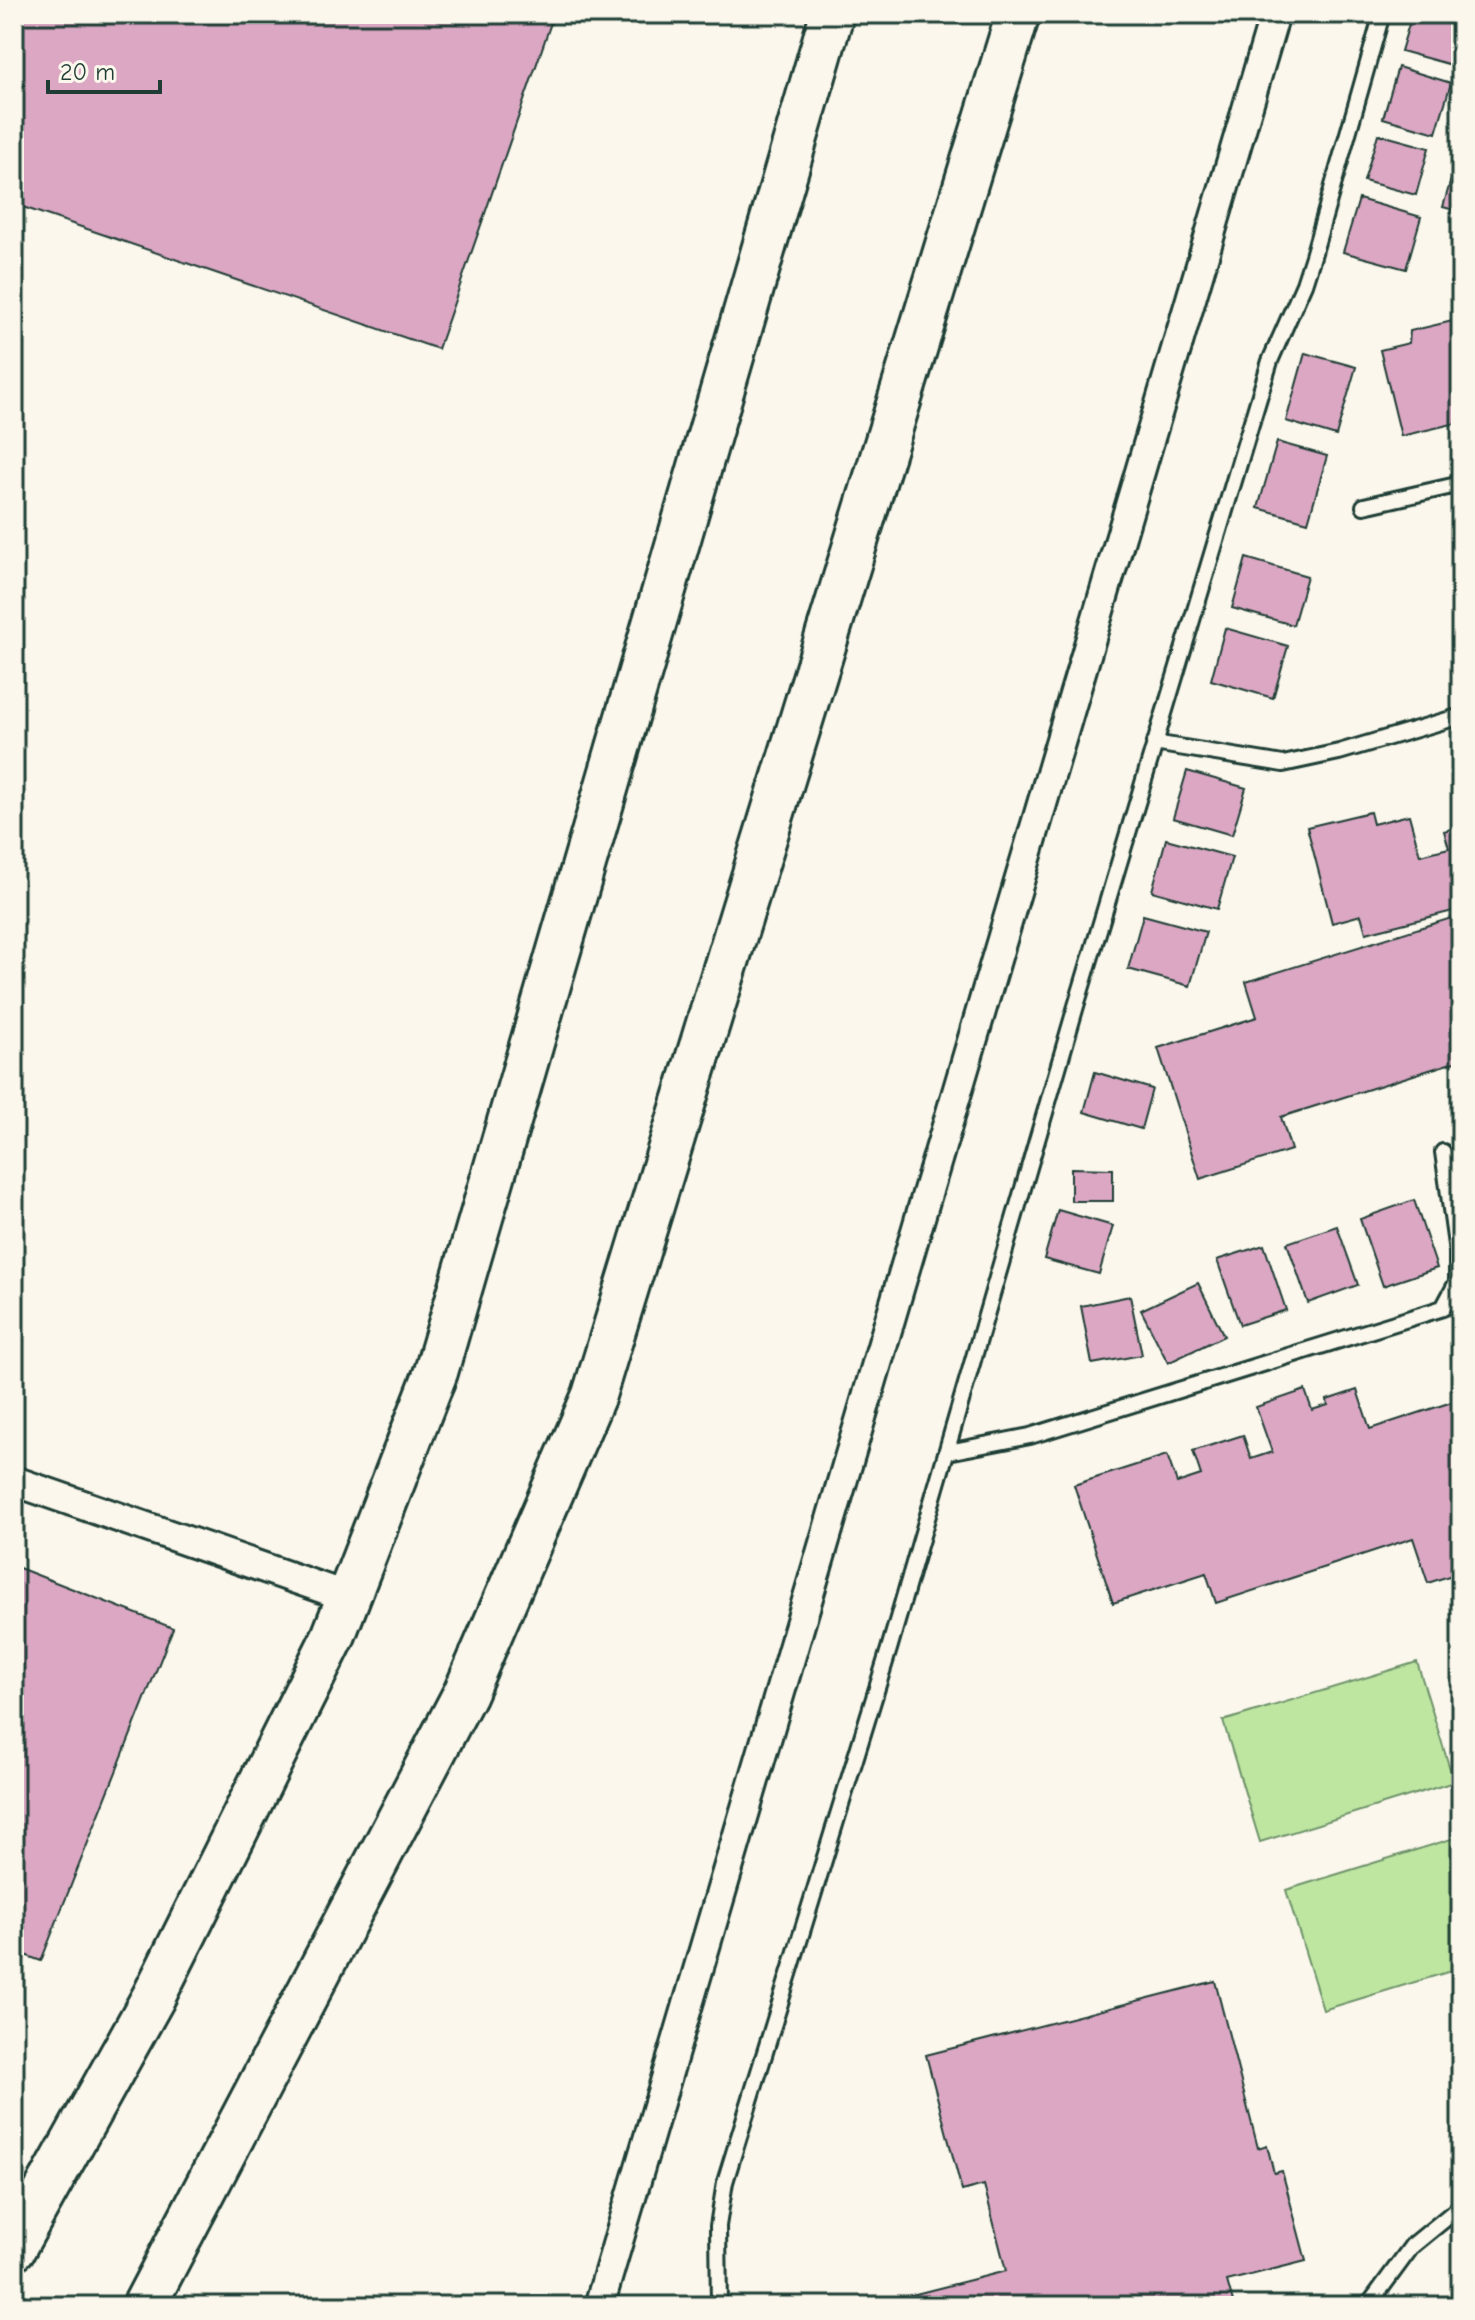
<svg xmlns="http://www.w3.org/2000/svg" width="1475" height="2320" font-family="'Comic Neue',sans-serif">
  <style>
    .green { fill: #bee6a1; stroke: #6e926a; stroke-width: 2 }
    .building { fill: #dba7c3; stroke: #1f3d34; stroke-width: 2 }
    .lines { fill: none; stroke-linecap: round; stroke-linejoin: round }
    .lane-casing { stroke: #1f3d34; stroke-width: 20 }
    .street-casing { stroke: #1f3d34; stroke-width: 34 }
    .secondary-casing { stroke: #1f3d34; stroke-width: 48 }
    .lane { stroke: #fbf7ec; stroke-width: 14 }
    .street { stroke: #fbf7ec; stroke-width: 28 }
    .secondary { stroke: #fbf7ec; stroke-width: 42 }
  </style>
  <rect width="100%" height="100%" fill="#fbf7ec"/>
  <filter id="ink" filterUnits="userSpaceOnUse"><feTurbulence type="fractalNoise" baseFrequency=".0125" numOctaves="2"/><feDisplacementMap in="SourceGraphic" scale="16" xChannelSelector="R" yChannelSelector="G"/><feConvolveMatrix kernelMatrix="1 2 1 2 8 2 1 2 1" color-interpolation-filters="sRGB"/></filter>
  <g filter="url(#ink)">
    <path class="green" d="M1417,1662l37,120 -194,60 -37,-121z
      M1461,1836v132l-138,42 -37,-120z"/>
    <path class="building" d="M19,14h535l-116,335 -424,-145v-175z
      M1412,14l49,1v30l-6,21 -54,-15z
      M1398,67l53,16 -15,50 -53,-15z
      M1378,134l51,14 -13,47 -52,-14z
      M1458,155l3,1v56l-18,-5z
      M1359,199l62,18 -15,52 -63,-17z
      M1461,319v103l-60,14 -21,-86 29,-7 1,-12z
      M1305,353l51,14 -20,69 -50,-15z
      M1277,442l50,14 -19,66 -50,-14z
      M1246,558l61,18 -14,49 -61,-17z
      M1225,628l63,18 -15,52 -62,-18z
      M1187,771l59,17 -14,47 -59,-17z
      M1370,812l3,12 36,-9 11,40 29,-7 -5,-17 17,-5v83l-95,24 -5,-18 -29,8 -25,-96z
      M1166,839l66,18 -15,52 -65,-18z
      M1143,915l63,17 -16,54 -62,-17z
      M1461,915v145l-180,57 10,33 -91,29 -42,-131 99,-31 -11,-35z
      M1095,1072l57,17 -11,40 -57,-17z
      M1071,1168l42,1v32h-42z
      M1414,1200l23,68 -54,18 -23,-67z
      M1058,1210l55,16 -14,48 -55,-15z
      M1337,1226l21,59 -50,18 -21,-60z
      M1264,1245l22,65 -46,15 -23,-65z
      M1198,1283l26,53 -56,27 -27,-53z
      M1130,1296l12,59 -50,9 -11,-58z
      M1305,1390l7,20 16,-5 -1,-5 30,-10 13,39 91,-30v173l-33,11 -15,-45 -197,65 -10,-30 -93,30 -39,-118 93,-30 10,28 24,-8 -8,-24 50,-16 8,24 21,-7 -16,-45z
      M14,1566l159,62 -132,333 -27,-10z
      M1215,1981l43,167 9,-3 7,28 8,-2 24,90 -79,20 7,25h-349l-1,-4 122,-31 -22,-86 -22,6 -36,-136z"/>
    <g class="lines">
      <g class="lane-casing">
        <path id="lane" d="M1364,506l97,-22
          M1154,743l129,21 56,-12 122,-36
          M948,1452l82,-16 413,-128 14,-26v-30l-14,-100
          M719,2306l-1,-80 7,-44 164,-533 187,-643 194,-645 34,-77 9,-28 69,-242
          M1368,2306l44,-60 49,-40"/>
      </g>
      <g class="street-casing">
        <path id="street" d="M14,1481l334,116
          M599,2306l676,-2292"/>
      </g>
      <g class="secondary-casing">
        <path id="secondary" d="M14,2248l139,-250 180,-361 103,-265 396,-1358
          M144,2306l321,-613 129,-298 424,-1381"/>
      </g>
      <use href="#lane" class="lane"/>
      <use href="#street" class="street"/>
      <use href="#secondary" class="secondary"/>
    </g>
  </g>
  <rect width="1475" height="2320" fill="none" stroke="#fbf7ec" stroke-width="48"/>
  <rect x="24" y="24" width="1427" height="2272" fill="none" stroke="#1f3d34" stroke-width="3" filter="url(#ink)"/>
  <path d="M48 80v12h112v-12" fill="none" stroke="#1f3d34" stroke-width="4"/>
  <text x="60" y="80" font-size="24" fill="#1f3d34" stroke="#fbf7ec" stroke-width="6" paint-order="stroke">20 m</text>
</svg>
